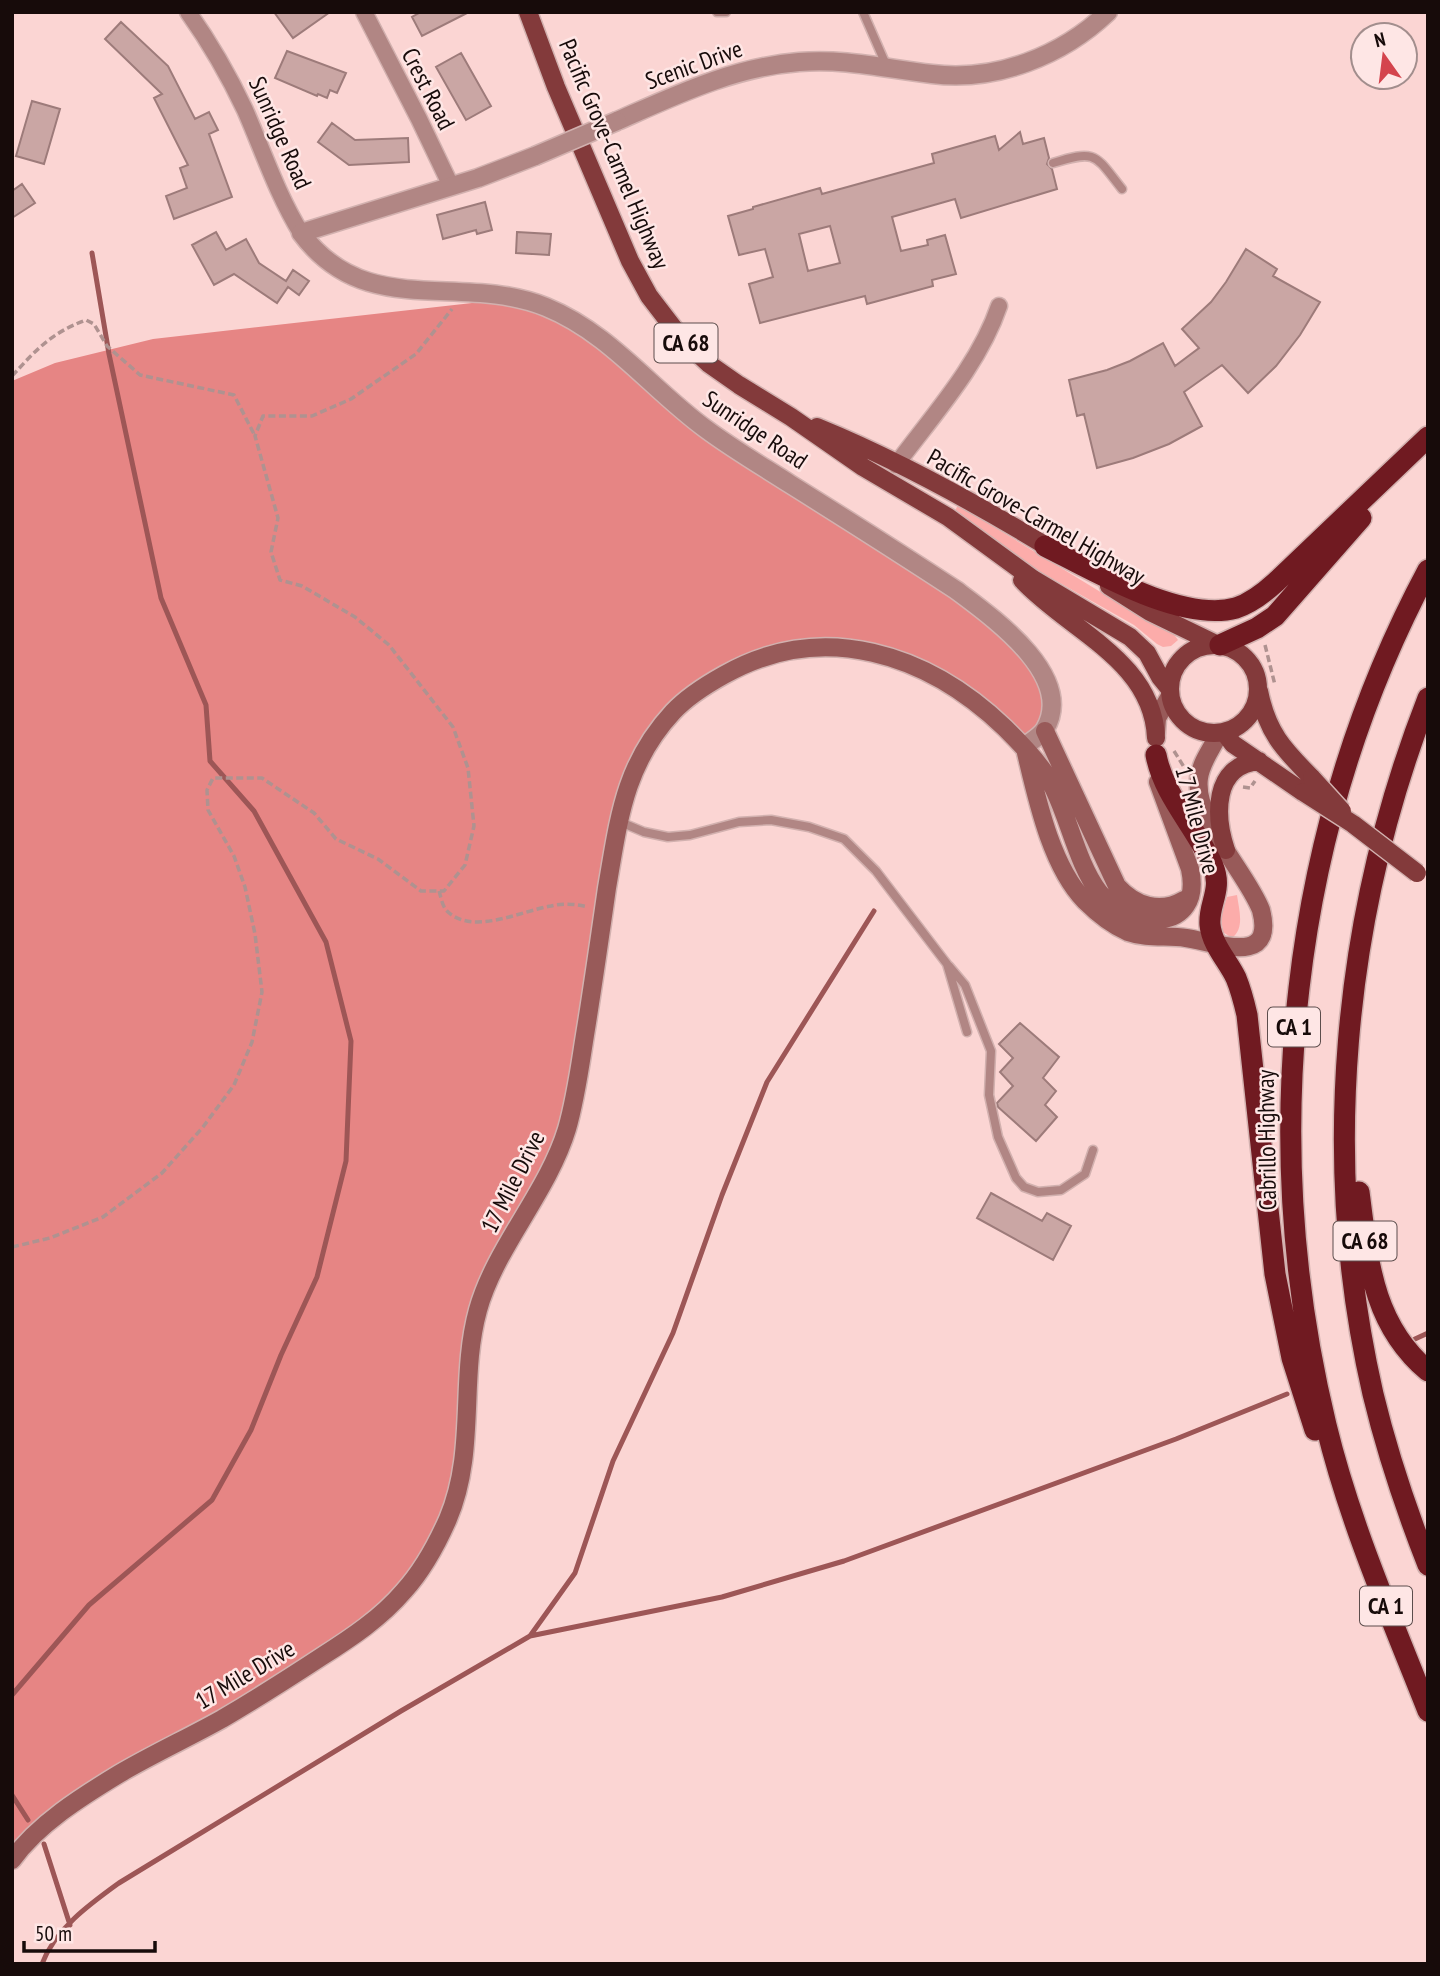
<svg xmlns="http://www.w3.org/2000/svg" width="1440" height="1976" font-family="'PT Sans Narrow',sans-serif">
  <style>
    .green { fill: #fcacaa }
    .forest { fill: #e68584 }
    .lines { fill: none; stroke-linecap: round; stroke-linejoin: round }
    .stream { stroke: #9d5656; stroke-width: 5 }
    .building { fill: #caa6a4; stroke: #9d7b7a; stroke-width: 2; fill-rule: evenodd }
    .service-casing { stroke: #d2b1af; stroke-width: 11 }
    .minor-casing { stroke: #d2b1af; stroke-width: 19 }
    .tertiary-casing { stroke: #d2b1af; stroke-width: 21 }
    .secondary-casing { stroke: #d2b1af; stroke-width: 21 }
    .primary-casing { stroke: #d2b1af; stroke-width: 21 }
    .motorway-casing { stroke: #d2b1af; stroke-width: 24 }
    .path { stroke: #af9290; stroke-width: 3.5; stroke-dasharray: 7 3.5; stroke-linecap: butt }
    .service { stroke: #b18684; stroke-width: 8 }
    .minor { stroke: #b18684; stroke-width: 16 }
    .tertiary { stroke: #b18684; stroke-width: 18 }
    .secondary { stroke: #985a59; stroke-width: 18 }
    .primary { stroke: #833a3b; stroke-width: 18 }
    .motorway { stroke: #701a21; stroke-width: 21 }
    .tertiary-bridge-casing { stroke: #d2b1af; stroke-width: 21; stroke-linecap: butt }
    .primary-bridge-casing { stroke: #d2b1af; stroke-width: 21; stroke-linecap: butt }
    .tertiary-bridge { stroke: #b18684; stroke-width: 18 }
    .primary-bridge { stroke: #833a3b; stroke-width: 18 }
    .labels { text-anchor: middle; stroke-width: 5; stroke-linejoin: round; paint-order: stroke }
    .shield { fill: #fee6e5; stroke: #5c4d4c; stroke-width: 2 }
    .shield-label { font-size: 23px; font-weight: bold; fill: #170b0a }
    .street-label { font-size: 24px; fill: #170b0a; stroke: #fee6e5 }
  </style>
  <rect width="100%" height="100%" fill="#fbd5d3"/>
  <path class="green" d="M958,505l195,119 20,9 5,7 -7,6 -8,1 -6,-3 -23,-19 -104,-59 -75,-55z
    M1237,895c2,15 8,33 -5,43l-9,-6 -2,-15 6,-20z"/>
  <path class="forest" d="M516,298l15,4 113,72 372,267 36,62 -28,44 -119,-86 -115,-11 -112,56 -48,73 -62,346 -89,181 -30,210 -63,94 -247,153 -127,97v-1479l43,-18 98,-24z"/>
  <g class="lines">
    <path class="stream" d="M1415,1339l13,-6
      M530,1636l45,-63 38,-112 60,-128 49,-138 45,-113 107,-171
      M12,1695l77,-90 123,-105 39,-70 30,-75 36,-78 29,-116 5,-120 -25,-99 -72,-131 -44,-50 -4,-56 -45,-107 -52,-244 -17,-101
      M12,1795l16,25
      M44,1844l26,81
      M42,1964c13,-35 48,-60 77,-81l282,-172 129,-75 192,-39 122,-36 332,-122 111,-45"/>
  </g>
  <path class="building" d="M274,12h56l-37,26z
    M421,12h48l-47,24 -10,-19z
    M121,22l47,44 27,53 14,-7 9,18 -9,4 23,63 -58,22 -8,-23 21,-8 -7,-20 8,-3 -34,-67 8,-4 -57,-55z
    M287,51l59,22 -9,20 -7,-3 -3,8 -9,-4 -1,2 -42,-18z
    M461,53l30,53 -25,14 -30,-53z
    M32,101l28,8 -16,55 -28,-8z
    M332,123l23,17 53,-2 1,24 -60,3 -31,-23z
    M1020,132l3,12 21,-6 5,20 -2,6 5,5 5,20 -96,29 -6,-19 -63,18 9,34 27,-6 -1,-5 18,-5 11,39 -24,6 1,6 -66,18 -2,-8 -105,27 -11,-39 24,-7 -8,-28 -26,6 -11,-39 25,-7v-2l67,-19 2,6 112,-31 -2,-9 63,-18 4,14zM830,226l10,37 -32,8 -9,-37z
    M22,184l13,19 -23,15v-27z
    M485,202l7,28 -15,4 -1,-4 -33,9 -6,-24z
    M216,232l10,18 20,-11 13,24 27,18 7,-11 16,11 -10,14 -11,-8 -11,16 -43,-29 -20,11 -22,-40z
    M517,232l34,2 -2,21 -33,-2z
    M1246,249l31,20 -4,7 47,26 -20,33 -24,31 -28,27 -26,-28 -38,27 18,34 -33,18 -36,14 -36,10 -13,-54 -7,2 -8,-36 38,-10 23,-9 33,-18 12,23 24,-18 -17,-19 29,-27 15,-20z
    M1020,1023l39,34 -16,21 13,13 -11,14 12,12 -21,24 -38,-34 -1,-4 16,-17 -13,-14 13,-14 -14,-14z
    M991,1193l51,28 5,-8 24,13 -18,34 -76,-42z"/>
  <g class="lines">
    <g class="service-casing">
      <path id="service" d="M717,12h9
        M863,12l24,55
        M1053,163c44,-14 42,-8 69,26
        M618,821l26,11 24,5 22,-2 49,-13 32,-2 38,7 35,12 32,32 71,93 20,68
        M949,966l16,19 26,66 -2,44 9,42 18,41 8,9 14,5 23,-2 24,-16 8,-24"/>
    </g>
    <g class="minor-casing">
      <path id="minor" d="M188,12c22,31 41,64 57,98 18,41 32,84 56,123
        M364,12l55,107 32,67
        M896,465c37,-50 83,-100 103,-159"/>
    </g>
    <g class="tertiary-casing">
      <path id="tertiary" d="M617,121c59,-26 117,-54 182,-59 46,-4 88,7 133,12 64,8 130,-18 176,-62
        M535,156l-57,22 -177,55c65,88 158,39 245,74 64,26 105,82 160,122 27,20 56,37 84,55 56,35 111,70 166,106 36,27 120,86 89,139 -4,7 -15,13 -21,18"/>
    </g>
    <g class="secondary-casing">
      <path id="secondary" d="M1045,731l72,155c18,20 43,28 67,14
        M1156,733l1,-15 13,-22
        M1026,753c11,46 25,113 59,148 13,13 27,24 43,31 20,7 39,3 58,6 29,4 90,30 75,-28 -14,-37 -68,-91 -62,-132 2,-16 13,-30 20,-44
        M12,1860c26,-36 69,-63 107,-86 34,-20 69,-36 103,-55 34,-20 67,-41 99,-62 30,-19 60,-39 83,-66 19,-21 33,-47 44,-72 29,-68 11,-140 30,-209 17,-62 70,-118 89,-181 9,-31 13,-63 18,-94 8,-49 15,-98 22,-147 12,-69 17,-123 66,-176 15,-16 33,-27 51,-37 99,-56 204,-21 281,53 15,15 30,30 42,48 21,34 28,85 52,116 30,39 105,42 91,-23l-32,-87"/>
    </g>
    <g class="primary-casing">
      <path id="primary" d="M528,12l28,75 74,174 19,35 33,43 27,25 30,21 52,32 72,50 85,50 85,62 97,58 17,16 13,24 9,11
        M817,427c81,33 164,79 239,125
        M1022,580c46,50 131,80 134,158
        M1109,586l41,26 66,32
        M1170 689a44 44 0 1 1 88 0a44 44 0 1 1-88 0Z
        M1259,691c8,41 24,58 53,87
        M1224,732l9,12 70,48
        M1226,850c-11,-33 -14,-85 33,-89"/>
    </g>
    <g class="motorway-casing">
      <path id="motorway" d="M1045,546c48,24 136,77 191,62 15,-5 28,-15 40,-26l152,-145
        M1428,570c-139,260 -171,570 -102,855 24,99 65,192 102,286
        M1220,645l37,-17 18,-12 86,-98
        M1428,698c-86,220 -108,465 -55,696 14,58 33,115 55,171
        M1156,755c8,42 41,73 57,111 10,24 -5,38 -3,59 2,20 18,36 26,53 5,12 8,24 11,37l28,259 17,84 23,72
        M1359,1192c9,68 13,132 69,179"/>
    </g>
    <path class="path" d="M12,376c25,-27 39,-43 74,-56l8,4 13,22 33,29 94,20 21,41
      M1265,645l10,40
      M1174,751l10,16
      M1243,787l7,1 5,-7
      M439,891c2,6 3,15 8,20 25,25 74,0 104,-5 12,-3 25,-2 37,1
      M12,1247l38,-9 53,-21 59,-44 41,-46 31,-42 18,-43 10,-50 -7,-58 -10,-47 -11,-31 -26,-46 -1,-20 6,-12h49l52,35 22,26 42,20 43,32h23l21,-26 9,-39 -6,-58 -15,-41 -64,-82 -34,-28 -53,-31 -22,-6 -9,-28 7,-34 -23,-82 8,-20h49l39,-17 65,-45 36,-45"/>
    <use href="#service" class="service"/>
    <use href="#minor" class="minor"/>
    <use href="#tertiary" class="tertiary"/>
    <use href="#secondary" class="secondary"/>
    <use href="#primary" class="primary"/>
    <use href="#motorway" class="motorway"/>
    <g class="tertiary-bridge-casing">
      <path id="tertiary-bridge" d="M535,156l82,-35"/>
    </g>
    <g class="primary-bridge-casing">
      <path id="primary-bridge" d="M1312,778l30,33
        M1303,792l50,32 64,49"/>
    </g>
    <use href="#tertiary-bridge" class="tertiary-bridge"/>
    <use href="#primary-bridge" class="primary-bridge"/>
  </g>
  <g class="labels">
    <g class="shield">
      <rect x="654.5" y="323.5" width="63" height="39" rx="5"/>
      <rect x="1268" y="1007.5" width="52" height="39" rx="5"/>
      <rect x="1333.5" y="1221.5" width="63" height="39" rx="5"/>
      <rect x="1360" y="1586.5" width="52" height="39" rx="5"/>
    </g>
    <g class="shield-label">
      <text x="686" y="351">CA 68</text>
      <text x="1294" y="1035">CA 1</text>
      <text x="1365" y="1249">CA 68</text>
      <text x="1386" y="1614">CA 1</text>
    </g>
    <g class="street-label">
      <text transform="translate(694 65) rotate(-20)" y="8">Scenic Drive</text>
      <text transform="translate(428 89) rotate(63)" y="8">Crest Road</text>
      <text transform="translate(280 133) rotate(66)" y="8">Sunridge Road</text>
      <text transform="translate(614 154) rotate(67)" y="8">Pacific Grove-Carmel Highway</text>
      <text transform="translate(755 430) rotate(34)" y="8">Sunridge Road</text>
      <text transform="translate(1036 517) rotate(30)" y="8">Pacific Grove-Carmel Highway</text>
      <text transform="translate(1197 820) rotate(75)" y="8">17 Mile Drive</text>
      <text transform="translate(1267 1140) rotate(-91)" y="8">Cabrillo Highway</text>
      <text transform="translate(513 1182) rotate(-63)" y="8">17 Mile Drive</text>
      <text transform="translate(245 1675) rotate(-31)" y="8">17 Mile Drive</text>
    </g>
  </g>
  <rect width="1440" height="1976" fill="none" stroke="#170b0a" stroke-width="28"/>
  <g transform="translate(1384 56) rotate(346)"><circle r="33" fill="#fee6e5" stroke="#a28e8d" stroke-width="2"/>
  <path d="M0-5L12 26L0 18L-12 26Z" fill="#d4444d"/>
  <text y="-10" font-size="19" font-weight="bold" text-anchor="middle" fill="#170b0a">N</text>
  </g>
  <path d="M24 1941v10h131v-10" fill="none" stroke="#170b0a" stroke-width="3.5"/>
  <text x="35" y="1941" font-size="21" fill="#170b0a" stroke="#fee6e5" stroke-width="5" paint-order="stroke">50 m</text>
</svg>
